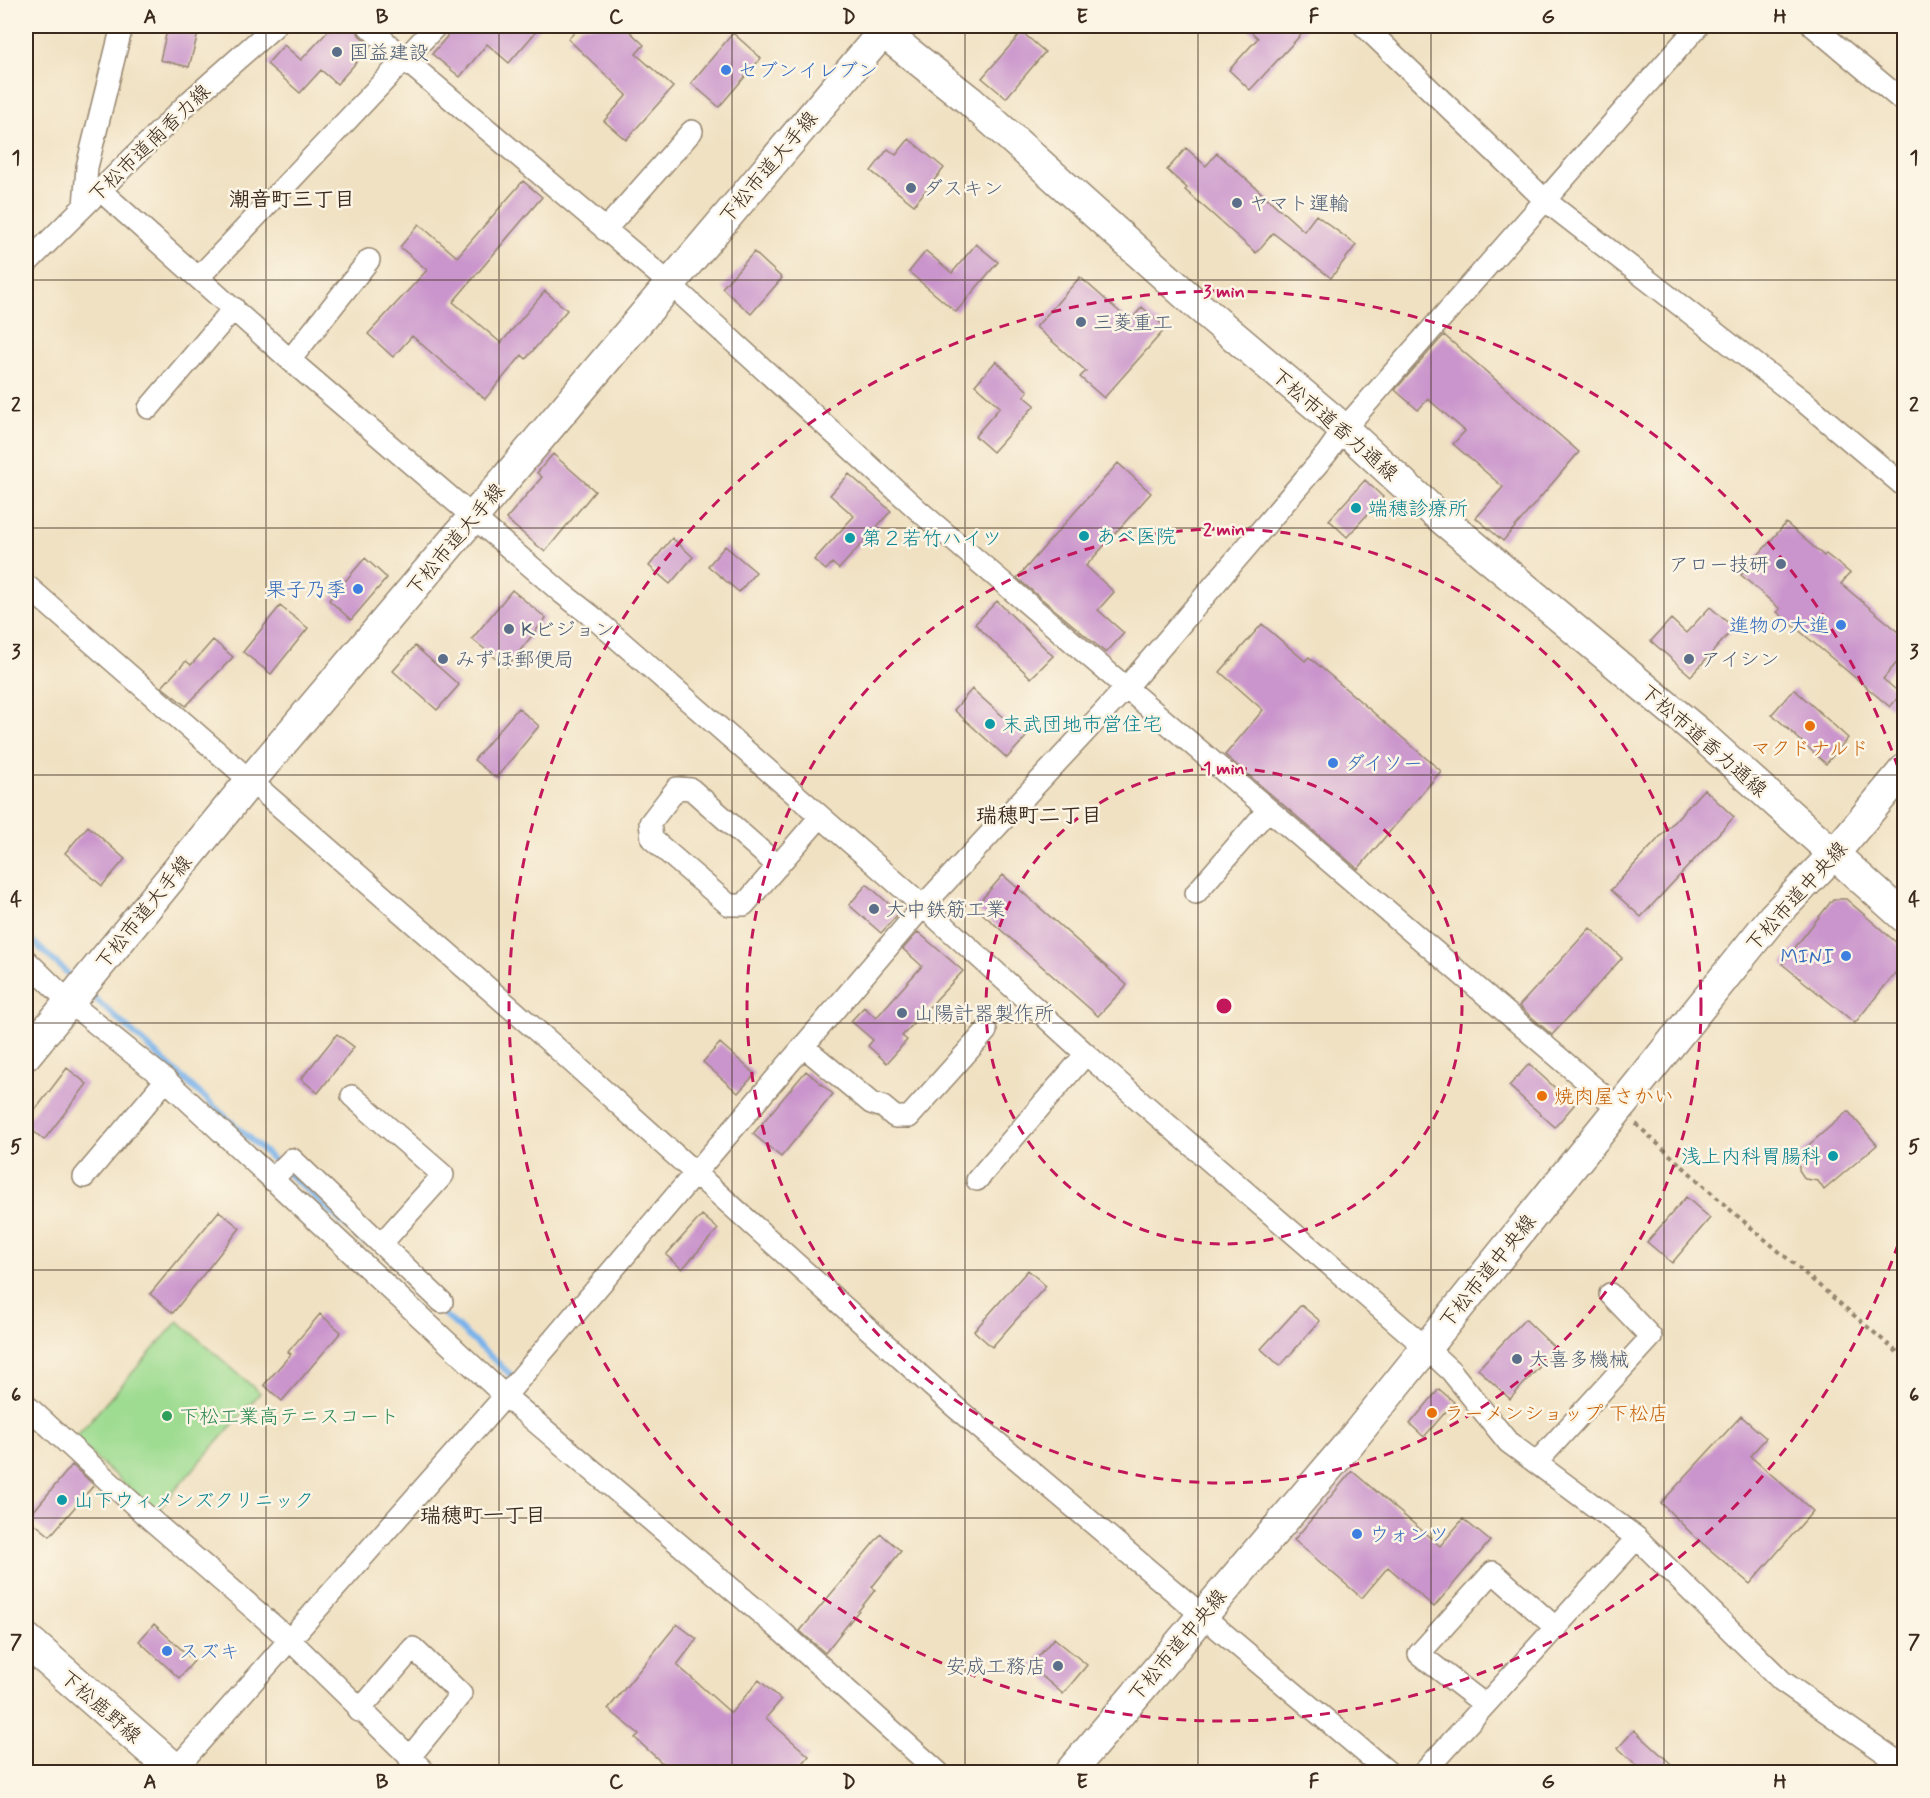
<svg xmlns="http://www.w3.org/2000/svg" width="1930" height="1798" font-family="Mynerve,'Klee One',sans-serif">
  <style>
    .pitch { fill: #9edc91; stroke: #6c8358; stroke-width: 1.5 }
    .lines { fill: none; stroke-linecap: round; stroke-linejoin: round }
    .stream { stroke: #7ab3ea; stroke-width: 6 }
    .building { fill: #ca95cc }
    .street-casing { stroke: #968670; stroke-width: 24 }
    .secondary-casing { stroke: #968670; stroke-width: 33 }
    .primary-casing { stroke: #968670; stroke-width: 36 }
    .path { stroke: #968670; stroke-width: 4; stroke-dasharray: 4.5 4.5; stroke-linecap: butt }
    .street { stroke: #fff; stroke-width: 21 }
    .secondary { stroke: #fff; stroke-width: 30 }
    .primary { stroke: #fff; stroke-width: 33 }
    .grid { fill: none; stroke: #3b2a1e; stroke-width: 1.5; stroke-opacity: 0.55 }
    .ring { fill: none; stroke: #c2185b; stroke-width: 3; stroke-dasharray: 10 8 }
    .service-dot { fill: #5c6f8a; stroke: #fcf5e5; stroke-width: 2 }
    .shop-dot { fill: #3f7fe0; stroke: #fcf5e5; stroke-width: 2 }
    .culture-dot { fill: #0f9aa8; stroke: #fcf5e5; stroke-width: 2 }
    .food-dot { fill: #e8710a; stroke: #fcf5e5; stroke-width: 2 }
    .leisure-dot { fill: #2e9e5b; stroke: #fcf5e5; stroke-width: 2 }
    .labels { text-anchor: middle; stroke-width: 5; stroke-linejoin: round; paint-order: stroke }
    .service-label { font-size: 20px; fill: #4e5e75; stroke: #fcf5e5; text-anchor: start }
    .shop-label { font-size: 20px; fill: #366cbe; stroke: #fcf5e5; text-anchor: start }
    .street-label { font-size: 20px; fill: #3b2a1e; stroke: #fcf5e5 }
    .culture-label { font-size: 20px; fill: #0d838f; stroke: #fcf5e5; text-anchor: start }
    .food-label { font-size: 20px; fill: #c56008; stroke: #fcf5e5; text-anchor: start }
    .leisure-label { font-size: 20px; fill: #27864d; stroke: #fcf5e5; text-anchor: start }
    .neighbourhood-label { font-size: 21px; font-weight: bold; fill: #3b2a1e; stroke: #fcf5e5 }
    .centre { fill: #c2185b; stroke: #fcf5e5; stroke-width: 3 }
    .ring-label { font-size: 18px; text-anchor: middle; font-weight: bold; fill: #c2185b; stroke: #fcf5e5; stroke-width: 5; stroke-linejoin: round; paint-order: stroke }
    .neatline { fill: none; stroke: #3b2a1e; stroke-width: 2 }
    .grid-label { font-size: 20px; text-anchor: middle; font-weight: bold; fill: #3b2a1e }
  </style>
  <rect width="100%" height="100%" fill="#fcf5e5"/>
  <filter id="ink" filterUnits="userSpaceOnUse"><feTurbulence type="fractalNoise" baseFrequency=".0167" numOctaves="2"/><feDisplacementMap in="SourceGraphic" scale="12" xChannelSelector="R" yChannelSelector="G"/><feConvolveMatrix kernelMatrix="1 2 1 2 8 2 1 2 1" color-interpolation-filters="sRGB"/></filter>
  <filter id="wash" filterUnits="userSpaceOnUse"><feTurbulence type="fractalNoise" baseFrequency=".008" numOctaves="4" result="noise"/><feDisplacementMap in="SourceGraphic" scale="24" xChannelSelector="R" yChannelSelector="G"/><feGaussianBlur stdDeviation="1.35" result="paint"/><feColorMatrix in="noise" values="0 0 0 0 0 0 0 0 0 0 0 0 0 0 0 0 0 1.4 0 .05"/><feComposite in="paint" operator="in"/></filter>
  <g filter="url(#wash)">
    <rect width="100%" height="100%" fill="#f0e1c2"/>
    <path class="pitch" d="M178,1321l82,72 -104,119 -82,-73z"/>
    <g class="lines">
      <path class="stream" d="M26,935l51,47
        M89,993l275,249
        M436,1307l75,68"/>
    </g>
    <g id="blocks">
      <path class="building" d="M168,26h32l-11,41 -29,-7z
        M333,26h23l3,9 12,11 -34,38 -16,-14 -21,23 -33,-29 17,-19 17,15z
        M456,26h85l-32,37 -22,-19 -27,33 -28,-23z
        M581,26h43l20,19 -8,9 37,33 -47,53 -22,-19 23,-26 -59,-56z
        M1245,26h64l-59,64 -21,-20 29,-32z
        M1022,32l23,20 -39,46 -24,-20z
        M733,33l28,25 -42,49 -28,-24z
        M909,139l35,29 -30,37 -43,-34 17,-22 8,6z
        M1186,148l20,18 11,-13 87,78 12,-16 40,30 -25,33 -58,-45 -17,20 -71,-63 2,-2 -20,-18z
        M523,181l19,16 -89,105 48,41 44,-52 22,19 -41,49 -4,-4 -37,44 -73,-63 -19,21 -25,-23 59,-64 -27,-23 19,-23 38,33z
        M976,244l22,18 -42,50 -47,-40 17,-21 26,22z
        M754,252l28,26 -31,36 -29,-26z
        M1080,277l50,44 12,-14 24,21 -62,70 -24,-21 6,-6 -50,-44z
        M1444,335l135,117 -76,89 -27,-23 27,-31 -50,-43 12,-13 -37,-32 -10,11 -23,-20z
        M996,361l32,30 -4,5 11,9 -42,47 -18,-16 25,-29 -25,-22z
        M553,454l42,37 -50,61 -39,-33 36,-42 -5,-4z
        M1118,463l33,30 -65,73 28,26 -16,18 26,23 -18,20 -89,-75z
        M849,474l42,37 -52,58 -7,-6 -6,7 -12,-10 40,-44 -24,-21z
        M1365,480l18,17 -36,40 -18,-17z
        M1786,523l38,33 2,-2 24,19 -9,11 64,53v16l-22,26 18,15 -11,13 -113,-95 3,-3 -39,-34z
        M672,538l21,19 -23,27 -21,-18z
        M725,546l31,26 -17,20 -31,-26z
        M365,558l22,20 -36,42 -22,-20z
        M512,590l34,28 -39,49 -35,-28z
        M997,601l56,55 -22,22 -56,-54z
        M280,606l28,22 -37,46 -28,-22z
        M1710,607l24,21 -43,48 -40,-35 20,-22 15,14z
        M1262,624l43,37 4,-4 132,114 -83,98 -133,-114 38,-45 -43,-38z
        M213,640l20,17 -47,49 -24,-19 24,-26 5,4z
        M415,646l44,39 -22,25 -44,-39z
        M972,689l54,48 -19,21 -53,-48z
        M1794,689l54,49 -22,26 -54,-50z
        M518,708l21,18 -43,52 -22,-18z
        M1704,789l30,28 -93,100 -30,-27z
        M88,826l37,33 -23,27 -37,-33z
        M1003,875l124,110 -29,31 -123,-109z
        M867,884l32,29 -18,20 -32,-28z
        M1833,899h13l59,51v11l-50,62 -73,-59z
        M1590,928l32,30 -70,77 -33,-29z
        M918,932l45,39 -61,65 5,4 -20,23 -19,-17 5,-6 -22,-19 13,-14 12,11 46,-52 -19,-17z
        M337,1034l17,13 -36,46 -17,-14z
        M720,1043l35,31 -17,19 -35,-31z
        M1529,1064l45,41 -19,22 -46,-41z
        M67,1068l20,16 -43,56 -18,-15v-3z
        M806,1071l27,23 -52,63 -28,-23z
        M1848,1111l29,34 -53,45 -6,-9 -13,-2 -6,-9v-9l4,-11z
        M1686,1197l24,21 -38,45 -25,-21z
        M219,1211l21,17 -67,85 -23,-19z
        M702,1215l16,14 -36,40 -16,-14z
        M1028,1270l18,16 -54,61 -18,-16z
        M1301,1305l19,16 -40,45 -19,-17z
        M320,1314l21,18 -59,69 -18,-16 27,-31 -3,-2z
        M1525,1319l31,30 -46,50 -32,-30z
        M1439,1389l15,13 -30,35 -14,-13z
        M1741,1416l25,22 -16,18 63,55 -63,73 -56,-48 -33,-33z
        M72,1465l22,20 -44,51 -22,-18z
        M1352,1471l88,75 23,-27 27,22 -56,66 -46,-40 -26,31 -68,-58z
        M881,1534l20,17 -29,36 3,3 -50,63 -25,-22z
        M154,1624l40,37 -15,17 -40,-37z
        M677,1624l20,15 -20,26 54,48 28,-33 22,20 -15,18 43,38 -14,17h-122l-38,-35 4,-4 -31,-25z
        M1054,1638l33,27 -24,29 -33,-28z
        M1634,1730l47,43h-36l-27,-25z"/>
    </g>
  </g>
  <g filter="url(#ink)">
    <use href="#blocks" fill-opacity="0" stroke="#968670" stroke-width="1.5"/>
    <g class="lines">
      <g class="street-casing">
        <path id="street" d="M368,26l36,33 265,224 249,227 700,598
          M1364,26l182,175 256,199 102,86
          M1813,26l91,76
          M101,191l189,169 272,233 32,25 329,288 163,148 339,293 26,24 57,71 129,96 145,143 122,85
          M84,206l3,-39 35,-141
          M605,230l87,-99
          M26,264l164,-163 85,-75
          M199,277l237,-251
          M290,360l79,-100
          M149,408l85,-100
          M26,585l526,459 403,363 433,365
          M778,866l-87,-77 -14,-1 -27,35 2,16 77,66h15l76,-88
          M1196,893l71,-82
          M26,960l43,42 97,78 339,316 274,233 159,143
          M803,1046l68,57 12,4 12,10h14l77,-86
          M352,1096l91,79 -61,68
          M84,1177l82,-97
          M272,1180l20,-21 150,143
          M977,1180l109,-126
          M26,1405l115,106 150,130 134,131
          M1537,1462l114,-125 -41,-43
          M1484,1704l-65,-50 74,-82 63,56
          M359,1711l54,-63 48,46 -52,64
          M173,1772l332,-376 418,-490 203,-218 201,-235 17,-24 354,-403
          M1424,1772l213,-234"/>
      </g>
      <g class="secondary-casing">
        <path id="secondary" d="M875,26l95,75 226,203 148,125 91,84 264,220 205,184
          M26,1055l225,-275 637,-754
          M1070,1772l281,-331 422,-524 60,-62 71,-85"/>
      </g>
      <g class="primary-casing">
        <path id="primary" d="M26,1640l151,132"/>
      </g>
      <path class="path" d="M1636,1124l91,83 177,151"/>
      <use href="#street" class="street"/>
      <use href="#secondary" class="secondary"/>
      <use href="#primary" class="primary"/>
    </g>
  </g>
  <path class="grid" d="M266,26v1746M499,26v1746M732,26v1746M965,26v1746M1198,26v1746M1431,26v1746M1664,26v1746M26,280h1878M26,528h1878M26,775h1878M26,1023h1878M26,1270h1878M26,1518h1878"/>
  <g class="ring">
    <circle cx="1224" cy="1006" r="238"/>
    <circle cx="1224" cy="1006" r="477"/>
    <path d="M1904 1227A715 715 0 1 1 1904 785"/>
  </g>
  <g class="service-dot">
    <circle cx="337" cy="52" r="6"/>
    <circle cx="911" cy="188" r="6"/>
    <circle cx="1237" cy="203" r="6"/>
    <circle cx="1081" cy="322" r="6"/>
    <circle cx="1781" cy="564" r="6"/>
    <circle cx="509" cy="629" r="6"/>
    <circle cx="443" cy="659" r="6"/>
    <circle cx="1689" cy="659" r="6"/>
    <circle cx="874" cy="909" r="6"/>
    <circle cx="902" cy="1013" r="6"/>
    <circle cx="1517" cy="1359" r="6"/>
    <circle cx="1058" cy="1666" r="6"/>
  </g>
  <g class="shop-dot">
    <circle cx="726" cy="70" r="6"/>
    <circle cx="358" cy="589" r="6"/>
    <circle cx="1841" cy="625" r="6"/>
    <circle cx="1333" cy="763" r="6"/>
    <circle cx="1846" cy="956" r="6"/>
    <circle cx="1357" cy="1534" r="6"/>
    <circle cx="167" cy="1651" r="6"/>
  </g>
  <g class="culture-dot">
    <circle cx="1356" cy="508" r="6"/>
    <circle cx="1084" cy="536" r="6"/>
    <circle cx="850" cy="538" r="6"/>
    <circle cx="990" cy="724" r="6"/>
    <circle cx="1833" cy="1156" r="6"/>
    <circle cx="62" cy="1500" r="6"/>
  </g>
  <g class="food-dot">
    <circle cx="1810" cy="726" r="6"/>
    <circle cx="1542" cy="1096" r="6"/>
    <circle cx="1432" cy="1413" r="6"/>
  </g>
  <circle class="leisure-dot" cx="167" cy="1416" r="6"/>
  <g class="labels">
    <g class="service-label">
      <text x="349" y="59">国益建設</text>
      <text x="923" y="195">ダスキン</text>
      <text x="1249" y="210">ヤマト運輸</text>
      <text x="1093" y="329">三菱重工</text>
      <text x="1769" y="571" text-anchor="end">アロー技研</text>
      <text x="521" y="636">Kビジョン</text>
      <text x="455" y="666">みずほ郵便局</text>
      <text x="1701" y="666">アイシン</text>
      <text x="886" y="916">大中鉄筋工業</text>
      <text x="914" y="1020">山陽計器製作所</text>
      <text x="1529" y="1366">大喜多機械</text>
      <text x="1046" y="1673" text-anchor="end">安成工務店</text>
    </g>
    <g class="shop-label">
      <text x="738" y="77">セブンイレブン</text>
      <text x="346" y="596" text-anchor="end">果子乃季</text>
      <text x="1829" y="632" text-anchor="end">進物の大進</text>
      <text x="1345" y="770">ダイソー</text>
      <text x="1834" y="963" text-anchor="end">MINI</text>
      <text x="1369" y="1541">ウォンツ</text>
      <text x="179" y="1658">スズキ</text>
    </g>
    <g class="street-label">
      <text transform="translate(149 143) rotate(-44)" y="7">下松市道南香力線</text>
      <text transform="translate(768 167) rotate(-50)" y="7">下松市道大手線</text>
      <text transform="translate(1335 424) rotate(41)" y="7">下松市道香力通線</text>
      <text transform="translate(455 539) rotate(-50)" y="7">下松市道大手線</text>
      <text transform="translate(1704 740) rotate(41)" y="7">下松市道香力通線</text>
      <text transform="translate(1796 896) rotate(-48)" y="7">下松市道中央線</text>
      <text transform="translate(143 912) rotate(-51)" y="7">下松市道大手線</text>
      <text transform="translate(1487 1271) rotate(-51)" y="7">下松市道中央線</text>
      <text transform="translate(1177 1645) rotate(-50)" y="7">下松市道中央線</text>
      <text transform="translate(101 1706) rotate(41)" y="7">下松鹿野線</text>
    </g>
    <g class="culture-label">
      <text x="1368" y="515">端穂診療所</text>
      <text x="1096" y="543">あべ医院</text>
      <text x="862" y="545">第２若竹ハイツ</text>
      <text x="1002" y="731">末武団地市営住宅</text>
      <text x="1821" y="1163" text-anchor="end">浅上内科胃腸科</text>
      <text x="74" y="1507">山下ウィメンズクリニック</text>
    </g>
    <g class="food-label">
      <text x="1810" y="755" text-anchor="middle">マクドナルド</text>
      <text x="1554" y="1103">焼肉屋さかい</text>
      <text x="1444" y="1420">ラーメンショップ 下松店</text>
    </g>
    <g class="leisure-label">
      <text x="179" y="1423">下松工業高テニスコート</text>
    </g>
    <g class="neighbourhood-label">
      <text x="292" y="206">潮音町三丁目</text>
      <text x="1039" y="822">瑞穂町二丁目</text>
      <text x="483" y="1522">瑞穂町一丁目</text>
    </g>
  </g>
  <circle cx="1224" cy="1006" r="9" class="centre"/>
  <g class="ring-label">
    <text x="1224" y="297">3 min</text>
    <text x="1224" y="535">2 min</text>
    <text x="1224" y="774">1 min</text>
  </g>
  <rect width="1930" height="1798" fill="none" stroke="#fcf5e5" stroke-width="66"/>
  <rect x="33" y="33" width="1864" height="1732" class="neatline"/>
  <g class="grid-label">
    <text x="150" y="23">A</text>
    <text x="382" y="23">B</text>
    <text x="616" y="23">C</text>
    <text x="849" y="23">D</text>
    <text x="1082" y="23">E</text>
    <text x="1314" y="23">F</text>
    <text x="1548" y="23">G</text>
    <text x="1780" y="23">H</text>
    <text x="16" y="164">1</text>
    <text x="1914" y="164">1</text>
    <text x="16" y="411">2</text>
    <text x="1914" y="411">2</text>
    <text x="16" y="658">3</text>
    <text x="1914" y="658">3</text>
    <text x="16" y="906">4</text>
    <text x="1914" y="906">4</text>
    <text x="16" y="1153">5</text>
    <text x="1914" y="1153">5</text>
    <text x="16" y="1401">6</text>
    <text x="1914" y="1401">6</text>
    <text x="16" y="1648">7</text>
    <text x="1914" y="1648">7</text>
    <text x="150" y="1788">A</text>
    <text x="382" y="1788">B</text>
    <text x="616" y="1788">C</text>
    <text x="849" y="1788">D</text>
    <text x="1082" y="1788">E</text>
    <text x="1314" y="1788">F</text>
    <text x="1548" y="1788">G</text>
    <text x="1780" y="1788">H</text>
  </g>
</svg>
